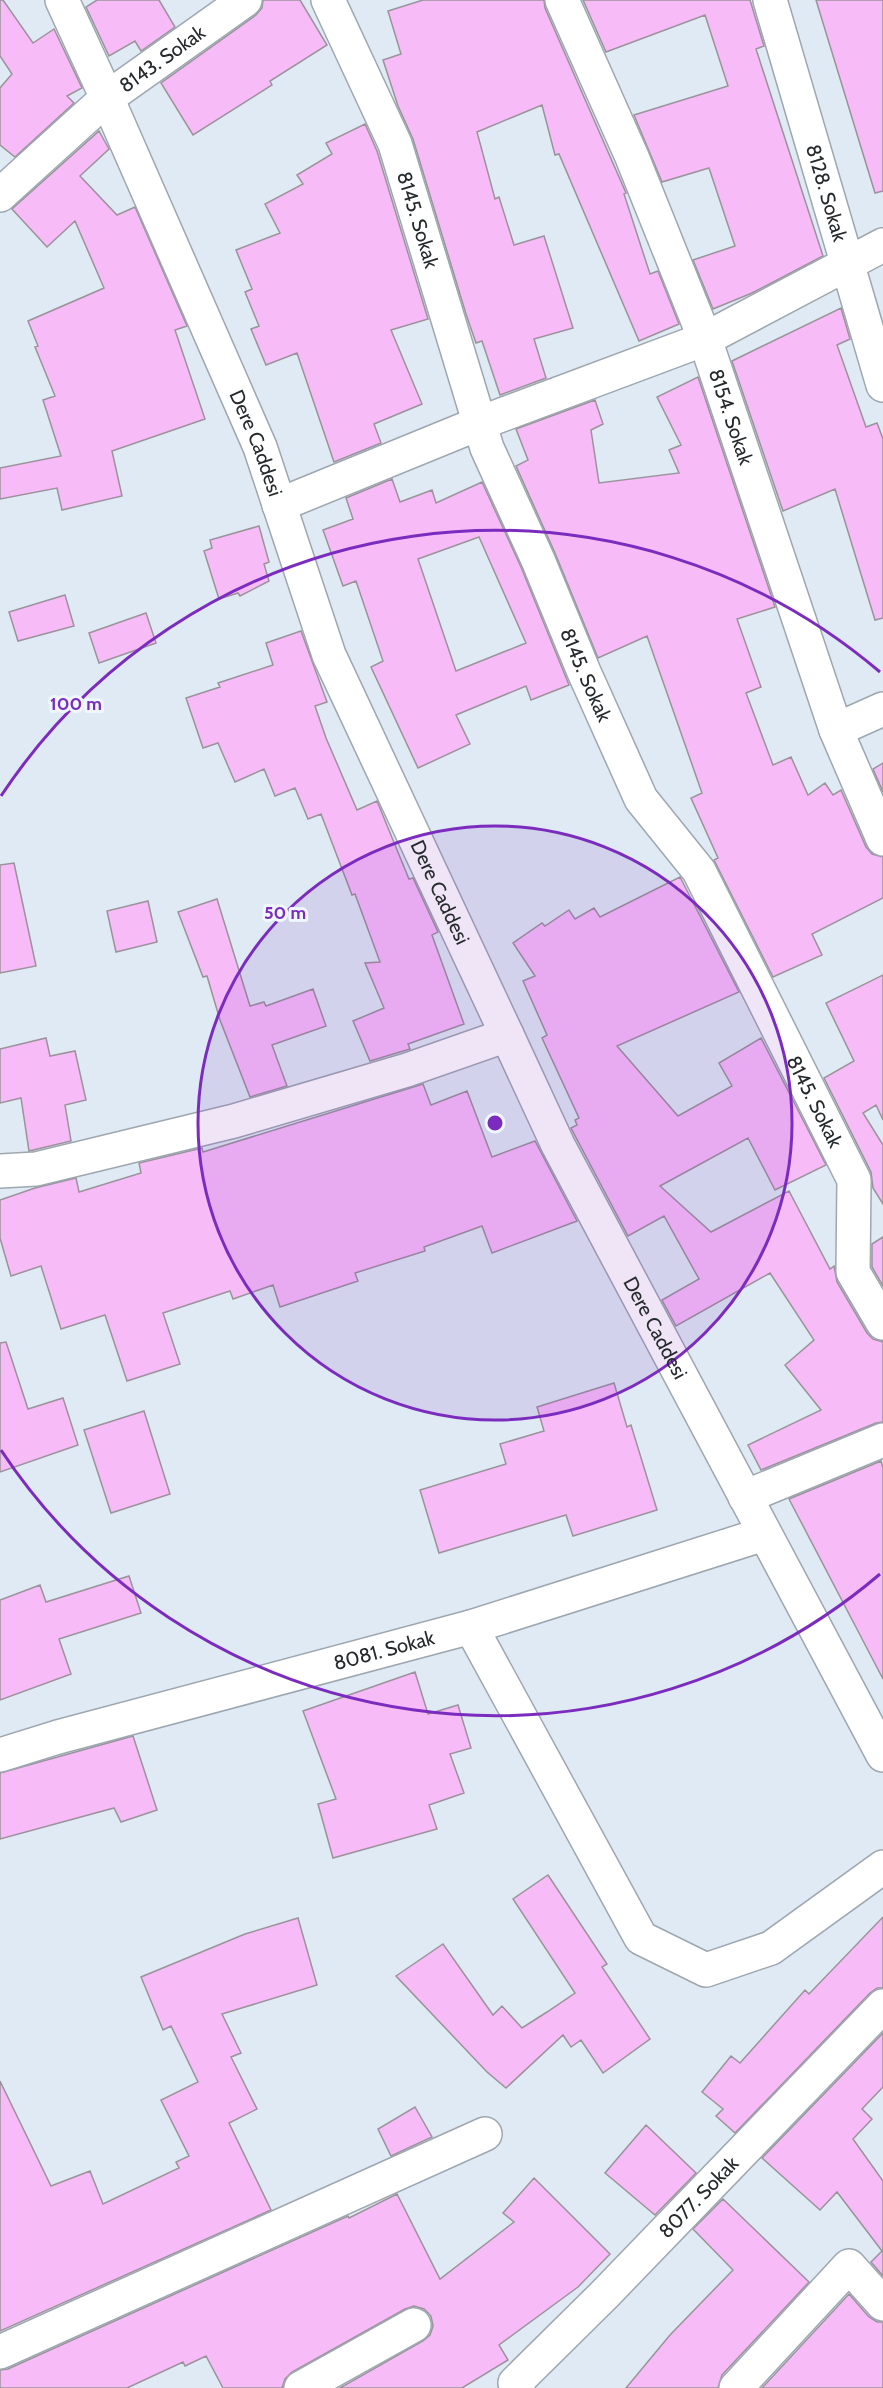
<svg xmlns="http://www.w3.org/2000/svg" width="883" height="2388" font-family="Cabin,sans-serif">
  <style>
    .building { fill: #f7bcf7; stroke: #9b929b; stroke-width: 1.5; fill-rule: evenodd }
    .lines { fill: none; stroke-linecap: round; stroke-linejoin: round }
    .minor-casing { stroke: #9ea7b0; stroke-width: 36 }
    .tertiary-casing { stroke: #9ea7b0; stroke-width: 36 }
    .minor { stroke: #fff; stroke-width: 33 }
    .tertiary { stroke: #fff; stroke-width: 33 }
    .ring { fill: none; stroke: #7b2cbf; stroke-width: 3 }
    .labels { text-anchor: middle; stroke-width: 6; stroke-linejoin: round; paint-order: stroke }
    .street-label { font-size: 20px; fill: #262a2d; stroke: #eff7ff }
    .centre { fill: #7b2cbf; stroke: #eff7ff; stroke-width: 3 }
    .ring-label { font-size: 18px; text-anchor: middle; font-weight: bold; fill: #7b2cbf; stroke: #eff7ff; stroke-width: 6; stroke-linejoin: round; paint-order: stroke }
  </style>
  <rect width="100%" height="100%" fill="#e0eaf4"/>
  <path class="building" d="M0,0h3l30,43 21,-14 28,59 -15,8 7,7 -59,54 -15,-12v-57l12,-14 -12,-18z
    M97,0h62l16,27 -34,24 -6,-10 -26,15 -23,-49z
    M263,0h37l27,45 -57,36 2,4 -79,50 -32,-52 95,-68 6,-7z
    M423,0h121l1,8 81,185 -2,1 26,80 8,-3 21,53 -40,17 -80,-187 -4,1 -13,-50 -65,27 18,67 4,-2 15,48 30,-9 29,92 -39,11 12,39 -46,17 -18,-54 -6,2 -10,-29 -53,-175 -15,-33 -15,-46 18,-6 -13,-43z
    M583,0h167l14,46 -8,3 67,207 -71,37 -39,16 -20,-49 42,-14 -26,-78 -47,14 -28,-67 94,-29 -23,-71 -99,37z
    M816,0h67v191l-8,2z
    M365,124l12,27 51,168 -37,11 31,74 -48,20 7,19 -47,19 -37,-109 -31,12 -15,-36 8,-3 -14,-34 7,-3 -16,-39 44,-17 -15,-29 38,-20 -6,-9 35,-21 -6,-11z
    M99,131l10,18 -29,27 37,39 18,-8 52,119 -12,4 30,89 -93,32 10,45 -60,14 -5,-22 -57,11v-31l61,-12 -18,-56 12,-4 -20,-49 3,-1 -10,-25 76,-33 -29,-67 -28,26 -35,-38z
    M841,308l9,31 -13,6 29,82 11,-4 6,16v179l-8,2 -40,-131 -52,22 -51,-150z
    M698,377l77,230 -38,12 24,68 -15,6 27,72 18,-8 17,38 17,-12 8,12 8,-5 25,57 6,7 11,3v41l-71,36 10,21 -49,22 -59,-117 4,-2 -27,-60 11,-5 -55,-157 -49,22 -43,-105 -39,-87 12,-6 -12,-31 79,-29 8,24 -12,6 8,53 80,-10 -10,-23 12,-5 -24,-48z
    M392,479l8,23 32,-12 4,13 46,-21 39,85 48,118 -38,15 -5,-14 -70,29 14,29 -52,24 -47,-101 12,-6 -27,-80 -13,5 -20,-56 30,-11 -7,-21zM479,537l47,106 -70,28 -38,-112z
    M259,526l10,36 -5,2 5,17 -29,15 -2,-3 -19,6 -15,-48 8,-3 -2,-8z
    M65,595l9,31 -56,15 -9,-29z
    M146,613l10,30 -57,20 -10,-30z
    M301,631l26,71 -12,4 11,32 31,72 20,-9 32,78 4,-1 25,54 -6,3 32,89 -56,20 2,5 -40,12 -17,-40 31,-13 -19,-45 15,-1 -25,-68 -3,1 -31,-81 -13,5 -13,-31 -20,8 -11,-27 -29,13 -17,-39 -15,5 -17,-50 34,-11 -2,-4 55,-18 -7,-22z
    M883,763v29l-10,-23z
    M14,863l22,103 -36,7v-108z
    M680,877l59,115 -122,54 61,70 54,-30 -13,-23 42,-25 65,127 -51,25 -27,-52 -88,48 51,46 78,-41 41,78 4,-3 3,16 30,51 6,6 10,3v80l-7,1 -115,47 -13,-25 73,-35 -36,-45 29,-25 -44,-67 -94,53 -14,-26 37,-21 -35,-63 -36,20 -57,-108 6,-3 -2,-5 4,-2 -37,-80 5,-3 -24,-54 12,-5 -22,-33 29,-20 3,3 24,-16 6,9 19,-11 6,9z
    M217,899l33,107 14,-4 2,4 47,-17 13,37 -54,19 15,41 -37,11 -30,-77 -13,-44 -4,1 -25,-65z
    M148,901l9,41 -41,10 -9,-41z
    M883,975v145l-7,-15 -13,8 20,32v59l-10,-16 -2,-16 -47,-94 30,-17 -28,-58z
    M46,1038l4,18 25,-5 11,49 -21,5 6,36 -42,10 -8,-53 -21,5v-54z
    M423,1084l8,21 36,-14 25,66 43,-16 42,80 -85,32 -10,-27 -58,21 1,4 -70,22 3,8 -78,26 -7,-22 -40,14 -3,-8 -67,22 17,51 -53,17 -22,-66 -44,14 -20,-63 -30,10 -11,-38v-38l35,-12 41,-10 3,14 62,-19 -2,-10 63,-15 1,4z
    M883,1237v49l-11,-19v-23z
    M6,1342l22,67 35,-11 15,47 -78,27v-129z
    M614,1383l13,44 4,-2 26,85 -84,26 -7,-21 -127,38 -19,-63 86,-26 -6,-20 44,-13 -7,-24z
    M144,1411l26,83 -59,19 -27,-83z
    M881,1461l2,7v211l-94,-180z
    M129,1576l12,37 -82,26 12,35 -71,26v-100l40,-15 6,17z
    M415,1672l13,42 30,-9 13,43 -21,6 14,39 -35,12 8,24 -104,29 -15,-54 18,-5 -33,-88z
    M133,1736l24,74 -36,12 -7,-14 -114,31v-66z
    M548,1875l59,89 -5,3 48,72 -47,34 -22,-33 -10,7 -8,-12 -57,53 -19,-16 -91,-96 47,-32 50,71 9,-9 20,22 25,-16 28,-19 -62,-94z
    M883,1917v71h-6l-7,5 -135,140 -19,-17 7,-7 -21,-17 29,-36 9,7 65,-73 4,4z
    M298,1918l19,67 -95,29 19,39 -10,4 26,52 -28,14 42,87 -271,121v-250l51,105 39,-15 13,33 76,-36 -3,-6 13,-6 -28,-56 37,-18 -27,-56 -8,4 -22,-53 104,-43z
    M883,2033v54l-21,22 10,10 -19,20 30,42v95l-12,-14 11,-11 -45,-59 -17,18 -58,-52z
    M415,2107l17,30 -41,19 -13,-27z
    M646,2125l50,48 -41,42 -50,-42z
    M534,2178l76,76 -32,33 -79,58 9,15 -46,28h-122l83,-47 7,-6 3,-9 -2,-10 -7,-7 -10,-3 -9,3 -113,63 -7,7 -3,9h-59l-17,-32 -21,10 -2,-4 -56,26h-127v-18l8,-1 340,-153 1,2 48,-24 43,85 74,-57 -11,-9z
    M723,2199l86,83 -87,93 -4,13h-92l44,-53 63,-65 -40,-41z
    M849,2294l20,23 8,5h6v66h-121z"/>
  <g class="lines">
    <g class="minor-casing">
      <g id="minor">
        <path id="s1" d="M328,0l67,144 92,304 51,112 46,112 57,127 58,72 155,309 -1,92 30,51"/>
        <path id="s2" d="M562,0l70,157 73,182 131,391 47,109"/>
        <path id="s3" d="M770,0l113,385"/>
        <path id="s4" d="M0,195l107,-97 138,-98"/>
        <path d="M279,505l201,-82 225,-84 178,-94"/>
        <path d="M836,730l47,-21"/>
        <path d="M0,1171l36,-2 198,-48 173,-51 100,-35"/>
        <path d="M745,1497l138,-57"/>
        <path d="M471,1627l170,311 65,32 65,-22 112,-81"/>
        <path id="s5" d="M0,1755l58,-18 413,-110 293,-93"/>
        <path d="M0,2352l485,-218"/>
        <path d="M301,2388l113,-63"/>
        <path id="s6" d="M518,2388l-3,-5 90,-89 278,-288"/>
        <path d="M736,2388l113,-122 34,38"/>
      </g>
    </g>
    <g class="tertiary-casing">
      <g id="tertiary">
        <path id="s7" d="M62,0l45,98 153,349 69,208 178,380 51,110 325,610"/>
      </g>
    </g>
    <use href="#minor" class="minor"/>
    <use href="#tertiary" class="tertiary"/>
  </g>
  <circle cx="495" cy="1123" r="297" fill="#7b2cbf" fill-opacity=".12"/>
  <g class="ring">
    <circle cx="495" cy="1123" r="297"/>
    <path d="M880 1574A593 593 0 0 1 1 1450M1 796A593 593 0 0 1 880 672"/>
  </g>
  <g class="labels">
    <g class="street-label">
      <text dy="7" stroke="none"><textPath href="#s4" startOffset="212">8143. Sokak</textPath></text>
      <text dy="7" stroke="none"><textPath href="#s3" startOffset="201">8128. Sokak</textPath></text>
      <text dy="7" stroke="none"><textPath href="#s1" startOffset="238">8145. Sokak</textPath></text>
      <text dy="7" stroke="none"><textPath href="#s2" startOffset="450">8154. Sokak</textPath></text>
      <text dy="7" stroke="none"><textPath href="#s7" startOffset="484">Dere Caddesi</textPath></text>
      <text dy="7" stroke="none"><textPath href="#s1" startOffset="724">8145. Sokak</textPath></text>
      <text dy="7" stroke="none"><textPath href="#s7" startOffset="970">Dere Caddesi</textPath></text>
      <text dy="7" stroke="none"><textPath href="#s1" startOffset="1210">8145. Sokak</textPath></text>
      <text dy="7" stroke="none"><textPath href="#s7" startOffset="1456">Dere Caddesi</textPath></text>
      <text dy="7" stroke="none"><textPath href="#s5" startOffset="398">8081. Sokak</textPath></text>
      <text dy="7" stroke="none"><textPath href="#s6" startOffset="267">8077. Sokak</textPath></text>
    </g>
  </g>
  <circle cx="495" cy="1123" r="9" class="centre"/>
  <g class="ring-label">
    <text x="76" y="710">100 m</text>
    <text x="285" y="919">50 m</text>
  </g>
</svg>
